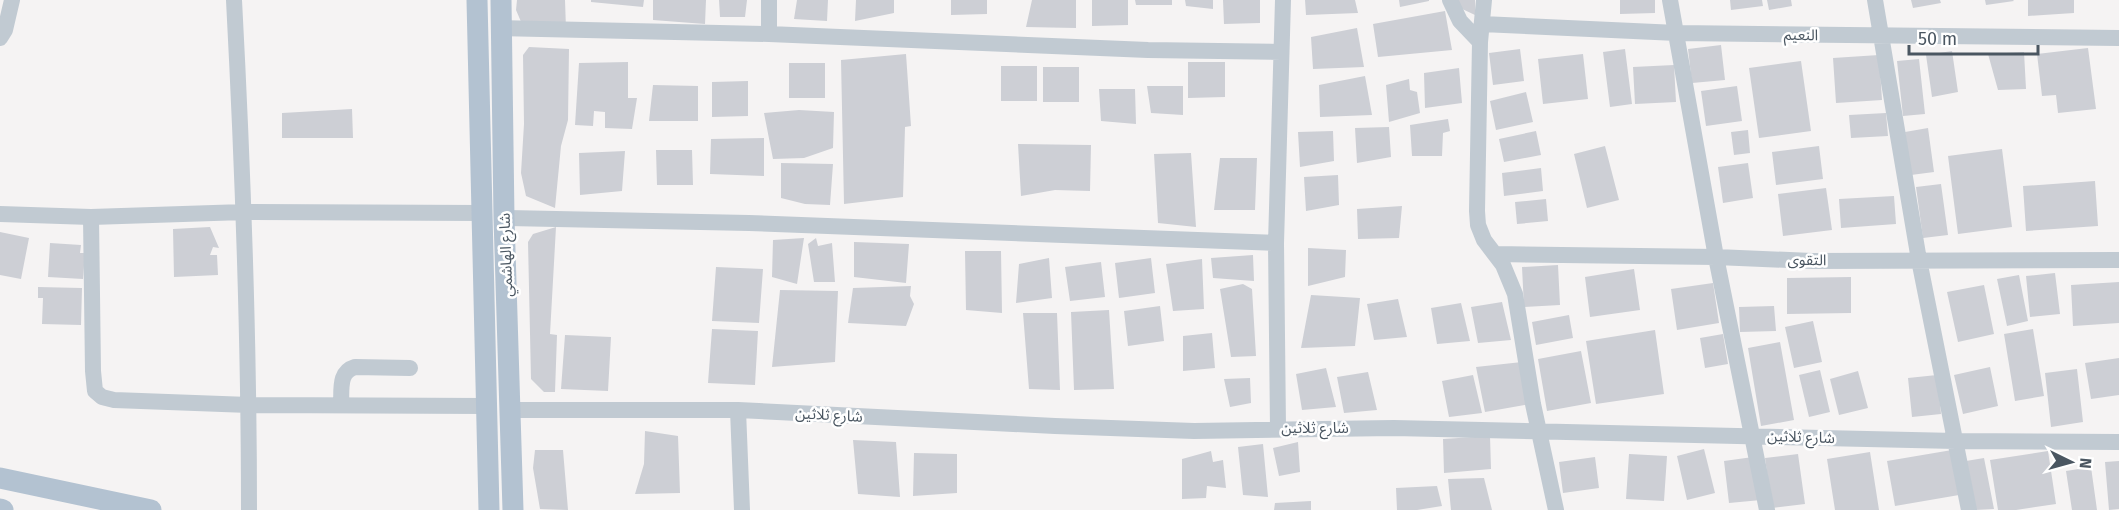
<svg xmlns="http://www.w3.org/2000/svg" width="2119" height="510" font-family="'Fira Sans','Noto Sans Arabic',sans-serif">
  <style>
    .building { fill: #cdcfd5 }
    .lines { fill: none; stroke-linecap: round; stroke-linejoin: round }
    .minor { stroke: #c1cad2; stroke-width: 16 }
    .major { stroke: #b3c2d1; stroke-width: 21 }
    .labels { text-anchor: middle; stroke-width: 5; stroke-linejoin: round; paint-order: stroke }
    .street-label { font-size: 15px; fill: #4a5661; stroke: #fff }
  </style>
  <rect width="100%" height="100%" fill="#f5f3f3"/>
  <path class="building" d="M517,0h48l1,29 -44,-5 -6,-14z
    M591,0h53l-1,7 -52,-5z
    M653,0h53l-1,24 -52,-4z
    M719,0h28l-2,17h-25z
    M797,0h31l-1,21 -33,-2z
    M856,0h38v13l-39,8z
    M951,0h36v14l-36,1z
    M1032,0h44v28l-50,-1z
    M1092,0h36v25l-36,1z
    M1135,0h37v5h-36z
    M1185,0h28v9l-27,-3z
    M1223,0h37v23l-36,1z
    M1305,0h50l3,13 -52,2z
    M1399,0h30v1l-29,6z
    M1457,0h18v15l-17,-8z
    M1620,0h35v13l-35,1z
    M1730,0h32l1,6 -32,4z
    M1767,0h24l1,6 -23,4z
    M1911,0h29l1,3 -28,5z
    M1985,0h28l1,1 -28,4z
    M2028,0h46v13l-46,3z
    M1445,11l7,39 -74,7 -5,-33z
    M1357,28l7,39 -51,2 -2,-32z
    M1721,45l4,35 -33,3 -4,-34z
    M529,47l40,2 -1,71 -7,26 -6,62 -29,-12 -5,-23 3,-49 -1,-69z
    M2088,48l8,61 -38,4 -2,-18 -14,1 -5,-42z
    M1520,49l4,32 -31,4 -4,-32z
    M1625,49l7,55 -22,3 -7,-55z
    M1952,51l6,41 -26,5 -6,-42z
    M2024,52l2,37 -28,1 -10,-36z
    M906,54l5,72 -6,1 -2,70 -59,7 -3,-144z
    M1583,54l5,45 -45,5 -5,-45z
    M1879,55l3,45 -46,3 -3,-45z
    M1919,59l6,55 -22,2 -6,-55z
    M1801,61l10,70 -52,7 -10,-70z
    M628,62v36h9l-5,31 -27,-1v-16l-11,-1 -1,15 -18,-1 4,-62z
    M1188,62h37v35l-37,1z
    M789,63h36v35h-36z
    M1674,65l2,37 -41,2 -2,-37z
    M1001,66h36v35h-36z
    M1043,67h36v35h-36z
    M1459,68l3,35 -37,5 -1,-35z
    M1365,76l7,39 -52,2 -1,-32z
    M1409,79l1,11 7,2 3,21 -31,9 -3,-37z
    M748,81v35l-36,1v-35z
    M653,85l45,1v35h-49z
    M1147,86h36v29l-32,-2z
    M1737,86l5,35 -36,5 -5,-35z
    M1099,89h36l1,35 -35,-3z
    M1526,92l7,30 -37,8 -6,-29z
    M352,109l1,29h-71v-25z
    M799,110l35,2 -1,36 -29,10 -31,1 -9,-46z
    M1886,113l2,23 -37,2 -2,-23z
    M1448,119l2,12 -7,2 -1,23h-30l-2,-31z
    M1389,127l2,30 -34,6 -2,-35z
    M1928,128l6,44 -23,3 -6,-43z
    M1748,130l2,23 -16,2 -3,-23z
    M1333,131l1,30 -34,6 -2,-35z
    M1536,131l5,24 -37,7 -5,-23z
    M764,138v38l-54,-2 1,-35z
    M1018,144l73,1 -1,46 -35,-1 -34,6z
    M1605,146l14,54 -32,8 -13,-54z
    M1819,146l4,33 -47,6 -4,-33z
    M2002,149l10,78 -54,7 -10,-78z
    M656,150h36l1,35h-36z
    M625,151l-3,40 -42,4 -1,-42z
    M1191,153l5,74 -38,-4 -4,-69z
    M1220,158h37l-2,52h-41z
    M781,163l52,1 -3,41 -25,-1 -24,-6z
    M1748,163l5,35 -30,5 -5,-36z
    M1541,168l2,23 -39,5 -2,-23z
    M1338,175l1,30 -33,6 -2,-34z
    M2095,181l3,45 -72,5 -3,-45z
    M1941,184l7,51 -25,3 -7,-51z
    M1826,188l6,42 -49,6 -5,-42z
    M1894,196l2,28 -55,4 -2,-29z
    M1546,199l2,22 -31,3 -2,-22z
    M1402,206l-3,32 -41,1 -1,-30z
    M210,227l9,21 -6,-1 -3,8h7l1,20 -44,2 -1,-48z
    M556,227l-6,107 7,1 -2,57h-11l-13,-13 -3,-137 5,-8z
    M0,232l29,6 -8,41 -21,-4z
    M804,238l-7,46 -25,-7 1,-37z
    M816,238l2,8 14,-3 3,39h-21l-6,-38z
    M854,242l55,2 -3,39 -52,-6z
    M50,243l31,2 -1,8h5l-2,26 -35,-2z
    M1308,248l38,2 -1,27 -37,9z
    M965,251h36l1,62 -36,-3z
    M1253,255l1,26 -41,-3 -2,-20z
    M1049,258l3,40 -36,5 3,-39z
    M1151,258l4,35 -36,5 -4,-35z
    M1202,259l2,50 -31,2 -7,-47z
    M1101,262l4,35 -35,4 -5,-34z
    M1558,265l2,40 -36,2 -2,-40z
    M716,267l47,2 -4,54 -47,-2z
    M1634,269l6,41 -50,7 -5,-40z
    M2055,273l5,41 -30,3 -4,-41z
    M2019,275l9,46 -21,5 -10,-47z
    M1851,277v36l-64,1v-36z
    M2119,282v41l-46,3 -2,-41z
    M1713,283l6,40 -42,7 -6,-41z
    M1243,284l9,5 4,67 -25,1 -11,-68z
    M1984,285l10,49 -36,8 -11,-50z
    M911,286l-1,10 4,8 -8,22 -58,-3 5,-35z
    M38,287l44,1 -1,37 -39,-1 1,-26h-5z
    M780,290l58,1 -3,71 -63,5z
    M1311,295l49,3 -5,48 -54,2z
    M1398,299l9,38 -33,3 -7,-36z
    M1502,302l9,38 -33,3 -7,-36z
    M1461,303l9,38 -33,3 -6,-36z
    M1160,306l4,35 -36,5 -4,-35z
    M1774,306l2,25 -36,1 -1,-25z
    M1109,310l5,79 -40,1 -3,-78z
    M1023,313h34l3,77 -31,-1z
    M1569,315l4,23 -37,7 -4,-23z
    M1813,321l9,41 -28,6 -9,-41z
    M712,329l46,2 -3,54 -47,-2z
    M2033,329l11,67 -29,5 -11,-67z
    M1655,330l9,64 -68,10 -10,-63z
    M1212,333l3,35 -32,3v-35z
    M1723,334l5,30 -23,4 -5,-30z
    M565,335l46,2 -3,54 -47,-2z
    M1780,342l14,78 -33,6 -13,-78z
    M1581,351l10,52 -44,8 -9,-52z
    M2119,358v37l-28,4 -6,-36z
    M1522,362l8,42 -45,8 -9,-45z
    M1990,367l8,39 -35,8 -9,-39z
    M1326,368l10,39 -34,3 -6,-36z
    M2077,369l6,53 -32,5 -6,-54z
    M1820,370l10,42 -21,5 -10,-42z
    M1858,371l10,37 -29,7 -9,-36z
    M1368,372l9,38 -33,3 -7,-36z
    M1473,375l9,38 -33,4 -7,-36z
    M1937,375l4,39 -29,3 -4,-39z
    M1250,378l1,25 -21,4 -6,-28z
    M645,431l33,5 2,57 -45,1 9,-30z
    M1490,436l1,33 -47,4 -1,-34z
    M853,440l43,2 4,55 -42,-3z
    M1298,442l2,30 -21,4 -6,-28z
    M1263,444l5,53 -25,-2 -5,-48z
    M1704,449l11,44 -28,7 -10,-44z
    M535,450h28l5,60 -28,-1 -7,-41z
    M1952,450l7,45 -64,11 -8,-45z
    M1211,451l2,11 10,-2 3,28 -19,-2 -1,12 -24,1v-40z
    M2048,451l8,53 -40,6h-18l-8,-50z
    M1870,452l9,58h-44l-8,-51z
    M914,453l43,1v39l-44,3z
    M1629,454l38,2 -3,45 -38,-2z
    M1798,454l7,50 -33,4 -7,-50z
    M1595,457l4,31 -36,5 -4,-31z
    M1753,457l8,43 -32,3 -5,-42z
    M1984,458l10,51 -19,1 -9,-49z
    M2119,461v48l-10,1 -4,-48z
    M2091,467l6,43h-25l-6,-39z
    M1484,478l8,32h-41l-3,-31z
    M1437,486l5,20 -25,4h-20l-1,-22z
    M1311,501v9h-37l1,-7z"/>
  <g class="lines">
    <path class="minor" d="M234,0c9,170 15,340 15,510
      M1450,0l10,21 20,21
      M1484,0l-4,42 -3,169 1,14 6,15 19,25 12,29 18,110 23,106
      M1670,0l46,257 51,253
      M1875,0l44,260 50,250
      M1482,24l195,9 442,5
      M501,28l268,6 379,16 133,2
      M769,34v-34
      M0,38l5,-8 7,-30
      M0,214l91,3 153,-5 237,1
      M91,217l2,154 2,20 7,6 12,3 135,5 236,1
      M504,218l245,5 527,20
      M1496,254l220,3 96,4 307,-1
      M341,405c1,-15 -3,-33 14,-38l55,1
      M511,410h227l317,16 139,5 200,-3 562,13 163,1
      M738,410l4,100
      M1278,428l-2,-185 7,-243"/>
    <path class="major" d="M477,0l12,510
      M501,0l3,218 9,292
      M0,478l151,32
      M0,509l3,1"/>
  </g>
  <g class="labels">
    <g class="street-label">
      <text transform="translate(1801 35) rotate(1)" y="5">النعيم</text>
      <text transform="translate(506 255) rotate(-92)" y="5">شارع الهاشمي</text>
      <text transform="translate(1807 260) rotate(1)" y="5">التقوى</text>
      <text transform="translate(829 415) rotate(3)" y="5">شارع ثلاثين</text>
      <text x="1315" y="433">شارع ثلاثين</text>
      <text transform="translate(1801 437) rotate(2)" y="5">شارع ثلاثين</text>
    </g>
  </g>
  <g transform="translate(2071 462) rotate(95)" stroke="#ffffff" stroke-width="4.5" paint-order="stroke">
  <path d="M0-4.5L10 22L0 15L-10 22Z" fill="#4a5661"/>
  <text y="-9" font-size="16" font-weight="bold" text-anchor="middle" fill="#4a5661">N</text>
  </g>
  <path d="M1909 45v9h129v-9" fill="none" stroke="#4a5661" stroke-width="3"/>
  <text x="1918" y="45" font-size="18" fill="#4a5661" stroke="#ffffff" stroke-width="4.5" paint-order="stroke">50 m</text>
</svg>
